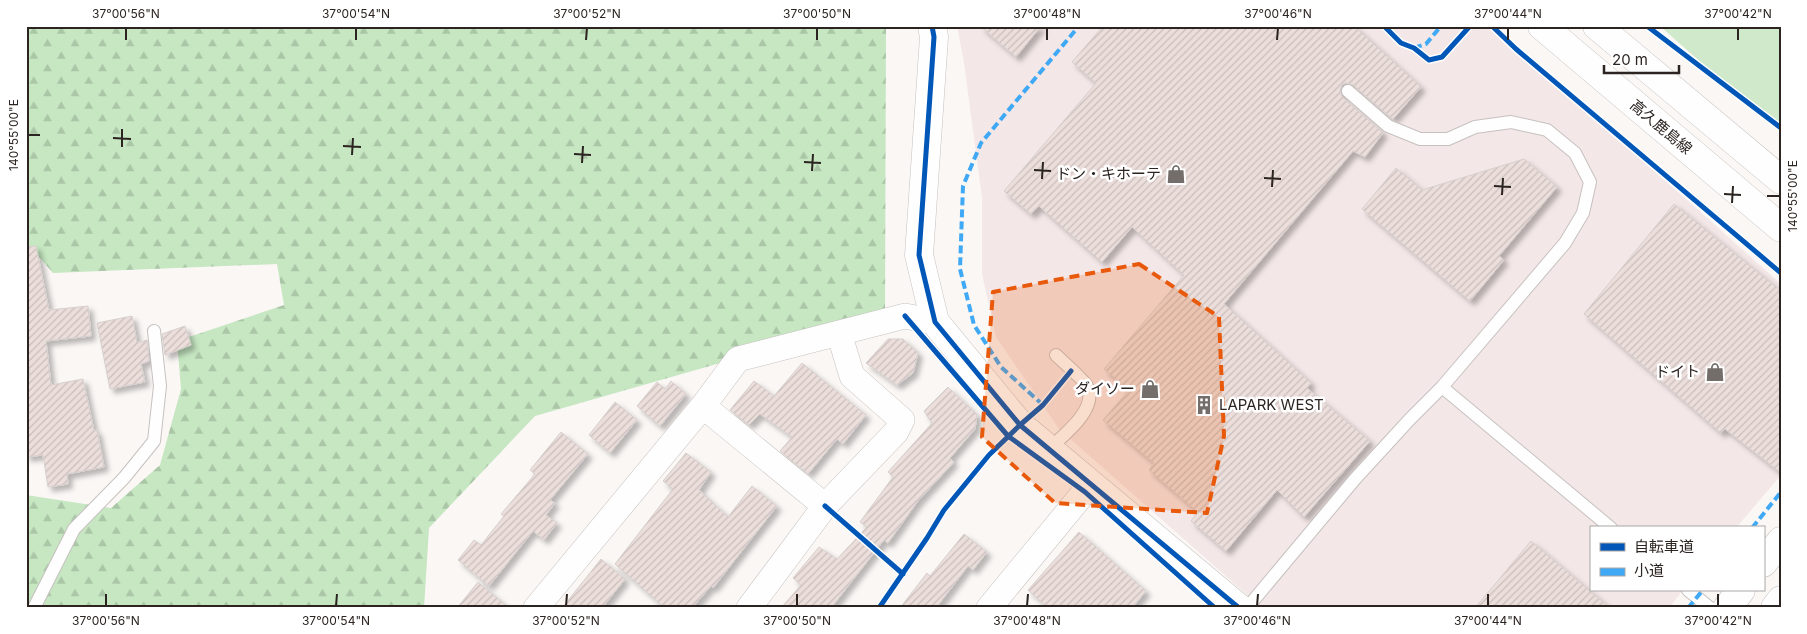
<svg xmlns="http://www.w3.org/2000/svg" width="1807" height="634" font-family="Inter,'Noto Sans JP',sans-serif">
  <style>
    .commercial { fill: #f4e7e7 }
    .forest { fill: url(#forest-firs) }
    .green { fill: #d0e9cb }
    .building { fill: url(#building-hatch); stroke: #d5cfcd; filter: url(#shadow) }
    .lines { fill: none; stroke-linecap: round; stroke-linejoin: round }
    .lane-casing { stroke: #c6c1bf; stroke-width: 14 }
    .street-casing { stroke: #c6c1bf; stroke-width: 26 }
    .secondary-casing { stroke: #c6c1bf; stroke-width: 29 }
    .lane { stroke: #fefefe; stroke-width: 12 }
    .street { stroke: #fefefe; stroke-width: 25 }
    .secondary { stroke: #fefefe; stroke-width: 28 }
    .quiet { stroke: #3fa9f5; stroke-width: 4; stroke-dasharray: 8 4; stroke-linecap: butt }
    .cycleway-casing { stroke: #fff; stroke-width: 8 }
    .cycleway { stroke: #0057b8; stroke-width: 5 }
    .marked { fill: #e8590c; fill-opacity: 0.2; stroke: #e8590c; stroke-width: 4; stroke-dasharray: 10 6; stroke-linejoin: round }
    .ticks { fill: none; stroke: #2b2420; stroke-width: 2 }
    .labels { text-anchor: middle; stroke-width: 5; stroke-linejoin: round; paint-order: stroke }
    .street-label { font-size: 15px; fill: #2b2420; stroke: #fff }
    .poi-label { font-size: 15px; fill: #2b2420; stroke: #fff; text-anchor: end }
    .neatline { fill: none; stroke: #2b2420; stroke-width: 2 }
    .ticks-label { font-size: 12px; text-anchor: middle; fill: #2b2420 }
  </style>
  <defs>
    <pattern id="forest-firs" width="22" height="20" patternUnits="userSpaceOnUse" patternTransform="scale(1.25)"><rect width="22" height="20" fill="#c6e7c2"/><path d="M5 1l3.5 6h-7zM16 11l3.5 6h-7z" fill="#aac6a6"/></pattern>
    <pattern id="building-hatch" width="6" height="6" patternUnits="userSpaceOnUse" patternTransform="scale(1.25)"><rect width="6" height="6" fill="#ebdedb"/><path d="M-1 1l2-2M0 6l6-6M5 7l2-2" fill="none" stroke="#cabebc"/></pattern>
    <filter id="shadow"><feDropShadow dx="4.5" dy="4.5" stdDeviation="2.5" flood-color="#0004"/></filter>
  </defs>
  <rect width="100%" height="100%" fill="#fbf7f5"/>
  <path class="commercial" d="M957,26h535l289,258v191l-45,53h-145v62h92l-14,18h-407l-203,-179 -63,-92 -14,-63v-76l-18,-135z"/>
  <path class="forest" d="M26,26h860l-1,290 -350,100 -106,112 -5,80h-398v-113l85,13 49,-43 21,-76 -4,-48 107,-36 -7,-41 -224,9 -27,-31z"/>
  <path class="green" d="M1660,26h121v105l-32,-26z"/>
  <path class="building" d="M980,26h61l-25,31z
    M1103,26h251l67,61 -28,32 -40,-34 -7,-2 -4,2 -2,5 2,7 41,36 -18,24 -12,-6 -129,153 87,79 -4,5 63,53 -66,76 -27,-27 -51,61 -35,-30 7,-9 -49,-42 5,-7 -51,-43 26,-30 -25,-21 80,-94 -52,-48 -30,35 -63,-56 -8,8 -27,-23 92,-108 -24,-21z
    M1524,159l33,28 -58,69 5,4 -34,41 -108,-92 34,-41 26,22z
    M1674,204l107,87v182l-56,-44 -4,4 -137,-119z
    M36,246l13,64 39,-4 3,30 -45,5 5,44 32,-6 11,52 3,-1 7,37 -37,7 1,10 -20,3 -5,-32 -17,2v-79h4l-4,-40v-91z
    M132,316l5,27 10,-3 2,21 -8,3 4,18 -35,7 -13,-66z
    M185,326l6,19 -26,10 -3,-21z
    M888,339h15l15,14 -5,20 -16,12 -31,-22z
    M802,363l64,52 -23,29 -6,-5 -29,35 -28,-23 12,-14 -32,-23 -11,11 -19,-15 24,-29 20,15z
    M671,381l15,13 -26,32 -23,-20 20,-24 8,7z
    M948,387l29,28 -2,14 -25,29 4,4 -36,39 -30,42 -4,-3 -53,68h-50l20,-23 -8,-7 26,-31 18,12 30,-32 -7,-5 33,-45 -5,-5 44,-49 -8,-12z
    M615,402l22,18 -27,33 -21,-18z
    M561,432l27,22 -38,46 5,3 -9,12 11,8 -13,17 -11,-9 -44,55 -31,-26 16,-20 7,5 23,-29 -3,-2 34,-40 -5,-4z
    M686,453l25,19 -12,18 29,27 24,-31 25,20 -64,82 -2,-2 -19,22h-27l-50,-44 58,-75 -10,-8z
    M1079,532l67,59 -14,17h-84l-20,-18z
    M964,534l23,18 -14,18 -5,-4 -32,42h-36l27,-35 3,3z
    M1531,541l79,67h-135z
    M601,559l24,20 -23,29h-40z
    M478,582l31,26h-52z"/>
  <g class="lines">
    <g class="lane-casing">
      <path id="lane" d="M1442,387l169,141
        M1050,448c14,-13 49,-40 37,-62 -3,-6 -25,-25 -31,-31
        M1688,590l22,18
        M34,608l40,-79 50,-51 30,-37 6,-55 -6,-55
        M1247,608l108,-129 55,-60 32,-32 123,-144 18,-30 7,-31 -15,-29 -28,-23 -36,-8 -36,5 -27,12h-28l-32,-13 -40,-35"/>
    </g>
    <g class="street-casing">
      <path id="street" d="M703,406l122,100
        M536,608l167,-202 35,-47 167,-43 30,6
        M749,608l76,-102 71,-74 6,-12 -50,-44 -13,-43
        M989,608l102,-124"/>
    </g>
    <g class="secondary-casing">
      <path id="secondary" d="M932,26l2,11 -15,218 16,67 85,103 219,183
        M1542,26l239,202
        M1597,26l184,154
        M1763,563l18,-22
        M1727,608l14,-18
        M1775,608l6,-8"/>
    </g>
    <use href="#lane" class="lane"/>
    <use href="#street" class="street"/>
    <use href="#secondary" class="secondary"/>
    <path class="quiet" d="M1414,48l12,-4 15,-18
      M1043,405l-42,-38 -27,-42 -14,-56 3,-83 18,-43 98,-117
      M1752,528l29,-36
      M1688,608l15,-18"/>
    <g class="cycleway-casing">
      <path id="cycleway" d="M932,26l2,11 -15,218 16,67 85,103 219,183
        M1384,26l17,17 13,5 15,12 13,-3 28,-31
        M1492,26l24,23 265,224
        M1647,26l134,102
        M905,316l103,120 77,56 130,116
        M825,506l78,68
        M879,608l48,-70 17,-28 45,-55 31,-30 23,-20 28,-34"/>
    </g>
    <use href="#cycleway" class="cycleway"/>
  </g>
  <path class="marked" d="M1139,264l80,53 5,119 -17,77 -152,-10 -73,-66 11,-145z"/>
  <path class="ticks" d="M126,40v-12M356,40v-12M586,40l1,-12M817,40v-12M1047,40v-12M1277,40l1,-12M1508,40v-12M1738,40v-12M28,135h12M113,138l18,1M343,146l18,1M122,147v-18M574,154l17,1M352,155l1,-17M804,162l17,1M582,163l1,-17M1034,170l17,1M812,171l1,-17M1264,178l17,1M1042,179l1,-17M1494,186l17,1M1272,187l1,-17M1724,194l17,1M1502,195l1,-17M1767,196h13M1732,203l1,-17M106,606v-12M336,606l1,-12M566,606l1,-12M797,606v-12M1027,606l1,-12M1257,606l1,-12M1488,606v-12M1718,606v-12"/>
  <defs>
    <g id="shop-bare" transform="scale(1.5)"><path d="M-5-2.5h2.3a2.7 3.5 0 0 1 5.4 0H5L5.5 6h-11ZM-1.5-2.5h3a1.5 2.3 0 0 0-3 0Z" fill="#746e6b" stroke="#fff" stroke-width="2.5" paint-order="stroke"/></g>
    <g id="building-bare" transform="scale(1.5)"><path d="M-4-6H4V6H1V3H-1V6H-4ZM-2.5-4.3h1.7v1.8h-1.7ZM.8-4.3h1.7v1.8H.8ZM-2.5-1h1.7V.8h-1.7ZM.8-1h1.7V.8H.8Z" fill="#746e6b" stroke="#fff" stroke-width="2.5" paint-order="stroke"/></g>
  </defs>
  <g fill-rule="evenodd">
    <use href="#shop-bare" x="1176" y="174"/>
    <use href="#shop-bare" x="1715" y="372"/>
    <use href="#shop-bare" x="1150" y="389"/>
    <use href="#building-bare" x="1204" y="405"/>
  </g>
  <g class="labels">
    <g class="street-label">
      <text transform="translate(1661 127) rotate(40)" y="5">高久鹿島線</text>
    </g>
    <g class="poi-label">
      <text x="1161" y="179">ドン・キホーテ</text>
      <text x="1700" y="377">ドイト</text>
      <text x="1135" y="394">ダイソー</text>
      <text x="1219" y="410" text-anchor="start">LAPARK WEST</text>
    </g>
  </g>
  <rect width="1807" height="634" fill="none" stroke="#ffffff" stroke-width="55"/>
  <rect x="1590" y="526" width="175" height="65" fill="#ffffff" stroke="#aaa7a6"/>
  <rect x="1600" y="543" width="25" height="8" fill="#0057b8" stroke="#aaa7a6"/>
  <text x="1634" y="552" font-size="15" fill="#2b2420">自転車道</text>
  <rect x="1600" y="568" width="25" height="8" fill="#3fa9f5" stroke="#aaa7a6"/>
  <text x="1634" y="576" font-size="15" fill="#2b2420">小道</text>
  <path d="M1604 65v8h75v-8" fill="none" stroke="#2b2420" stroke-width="2.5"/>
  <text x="1612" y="65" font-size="15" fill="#2b2420" stroke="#ffffff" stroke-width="4" paint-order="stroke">20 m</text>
  <rect x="28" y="28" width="1752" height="578" class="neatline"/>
  <g class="ticks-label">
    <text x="126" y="18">37°00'56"N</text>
    <text x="356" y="18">37°00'54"N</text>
    <text x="587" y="18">37°00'52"N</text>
    <text x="817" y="18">37°00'50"N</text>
    <text x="1047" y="18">37°00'48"N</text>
    <text x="1278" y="18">37°00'46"N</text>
    <text x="1508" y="18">37°00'44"N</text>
    <text x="1738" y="18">37°00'42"N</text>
    <text transform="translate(14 135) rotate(-90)" y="4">140°55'00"E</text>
    <text transform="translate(1793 196) rotate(-90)" y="4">140°55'00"E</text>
    <text x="106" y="625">37°00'56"N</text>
    <text x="336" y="625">37°00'54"N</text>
    <text x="566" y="625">37°00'52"N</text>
    <text x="797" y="625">37°00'50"N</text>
    <text x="1027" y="625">37°00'48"N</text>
    <text x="1257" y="625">37°00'46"N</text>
    <text x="1488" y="625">37°00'44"N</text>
    <text x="1718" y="625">37°00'42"N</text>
  </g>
</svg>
